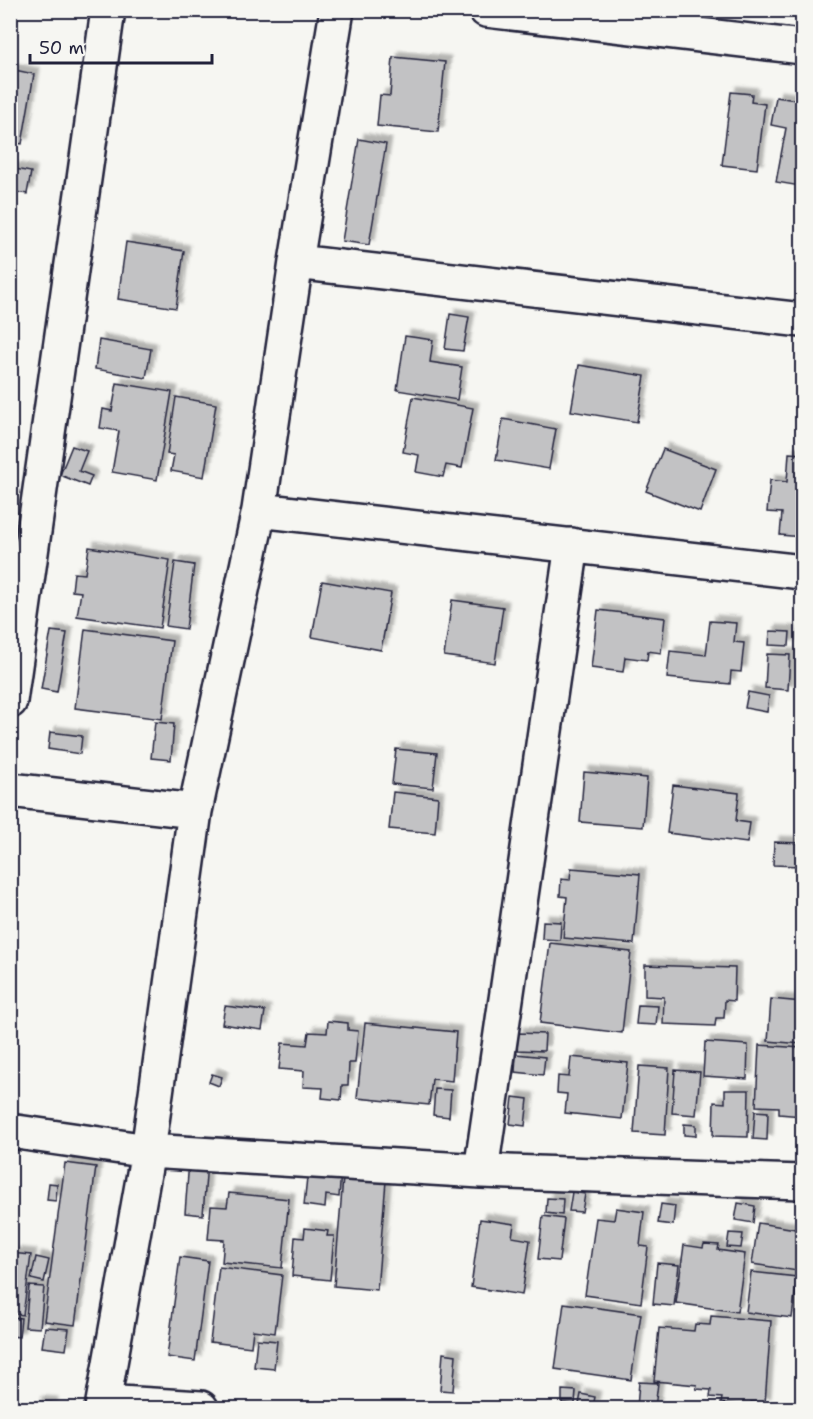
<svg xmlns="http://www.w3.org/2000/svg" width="813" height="1419" font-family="'Shantell Sans',sans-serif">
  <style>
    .building { fill: #c2c2c4; stroke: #22223b; stroke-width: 1.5; filter: url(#shadow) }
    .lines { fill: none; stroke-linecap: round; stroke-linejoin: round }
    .minor-casing { stroke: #22223b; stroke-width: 38 }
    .minor { stroke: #f6f6f2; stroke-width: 33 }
  </style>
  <defs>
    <filter id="shadow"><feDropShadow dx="5.5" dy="-5.5" stdDeviation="1.5" flood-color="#0004"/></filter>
  </defs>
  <rect width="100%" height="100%" fill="#f6f6f2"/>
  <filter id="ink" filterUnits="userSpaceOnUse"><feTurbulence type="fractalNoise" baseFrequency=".0167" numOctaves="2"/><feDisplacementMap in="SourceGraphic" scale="12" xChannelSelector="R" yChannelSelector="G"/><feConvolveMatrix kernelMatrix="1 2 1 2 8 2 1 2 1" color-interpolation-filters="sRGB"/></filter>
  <g filter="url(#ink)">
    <path class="building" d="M733,10h18l-2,7 -16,-2z
      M393,57l52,5 -7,70 -61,-6 3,-31 10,1z
      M10,69l24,5 -12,70 -12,-2z
      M731,92l21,2 -1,8 14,2 -8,65 -35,-4z
      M776,97l26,4v73l-2,12 -24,-4 10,-54 -15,-3z
      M359,139l27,5 -17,101 -27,-4z
      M10,168l21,4 -4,22 -17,-3z
      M126,242l58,9 -8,57 -58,-9z
      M450,314l19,3 -6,34 -18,-2z
      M405,336l28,4 -3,22 32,5 -5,33 -60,-10z
      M99,340l52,9 -5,29 -51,-9z
      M579,365l66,11 -8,46 -66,-11z
      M117,383l55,9 -15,88 -45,-8 7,-41 -19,-3 3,-19 9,2z
      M176,397l40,7 -12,73 -33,-6 3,-16 -7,-1z
      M413,397l60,11 -11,60 -16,-3 -3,12 -27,-5 3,-17 -16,-3z
      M503,419l53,10 -7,40 -53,-9z
      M72,446l15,5 -8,20 13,5 -4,10 -28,-11z
      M663,449l53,20 -16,43 -54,-21z
      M789,453l13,1v83l-22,-2 2,-22 -15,-1 3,-32 17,2z
      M89,547l81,13 -10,68 -83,-12 4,-24 -9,-1 2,-18 11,1z
      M175,562l19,3 -8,64 -20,-3z
      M322,581l69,12 -10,57 -69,-13z
      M452,600l51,7 -8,56 -51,-7z
      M598,610l67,8 -4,35 -13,-2 -1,9 -22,-3 -2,15 -32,-4z
      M710,621l26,2 -2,19 10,1 -3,29 -10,-1 -1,13 -63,-6 3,-27 36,4z
      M85,629l87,12 -10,78 -87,-11z
      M51,631l16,2 -10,59 -16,-3z
      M770,631l20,1 -1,14 -20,-1z
      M767,654l23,1 -2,35 -23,-2z
      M748,692l21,4 -2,16 -22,-4z
      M155,722l19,2 -3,36 -20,-2z
      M50,732l32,4 -2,18 -32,-5z
      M396,749l41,4 -4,35 -41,-4z
      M584,772l63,6 -4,49 -63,-5z
      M673,785l66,8 -3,28 14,2 -3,20 -80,-10z
      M393,792l45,5 -3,36 -46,-4z
      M774,842l27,1 -1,23 -27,-1z
      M571,868l69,6 -6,70 -71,-6 4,-41 -7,-1 1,-17 9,1z
      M543,921l18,1 -1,18 -18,-1z
      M550,943l81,9 -9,81 -82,-10z
      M645,965l90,3 -1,33 -9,-1 -1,18h-8l-1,8 -52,-2 1,-27 -19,-1z
      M771,999l31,3v42l-34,-3z
      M638,1005l20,1 -2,19 -20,-1z
      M225,1006l40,5 -3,19 -40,-6z
      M328,1021l20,2v7l10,1 -3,32h-6l-1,22h-6l-1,15 -19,-2 1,-10 -20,-1 1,-16 -25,-2 3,-26 25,2 2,-13 18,1z
      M365,1023l91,9 -4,49 -20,-2 -3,26 -72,-7z
      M518,1033l27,1 -1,17 -27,-1z
      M705,1042l43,3 -1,34 -44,-3z
      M759,1045l43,3v68l-23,-2v-7l-23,-1z
      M516,1054l29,3 -2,18 -28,-3z
      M571,1057l57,6 -6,56 -57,-6 2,-19 -10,-1 1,-17 11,1z
      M639,1066l30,2 -4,67 -31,-2z
      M675,1070l25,2 -4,43 -24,-2z
      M212,1074l10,3 -3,9 -10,-4z
      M435,1089l16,1 -2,27 -16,-2z
      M725,1090h24l-1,47 -35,-1 1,-34 11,1z
      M513,1097l15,2 -3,27 -15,-2z
      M755,1111l13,1 -1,28 -14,-1z
      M684,1124l12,1v11l-12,-1z
      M189,1161l18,1 -4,53 -18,-2z
      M65,1163l31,4 -21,158 -31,-4z
      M308,1168l33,3 -2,26 -13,-2 -1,13 -21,-3z
      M343,1178l43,3 -9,109 -43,-4z
      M49,1183l8,1 -1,17 -9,-1z
      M572,1192l13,2 -3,18 -13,-1z
      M229,1193l60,6 -7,69 -60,-6 2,-22 -16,-1 3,-33 16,1z
      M547,1198l16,1 -1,16 -16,-2z
      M738,1203l17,3 -2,17 -18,-3z
      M661,1204l14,2 -2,19 -15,-2z
      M616,1208l28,4 -4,34 8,1 -7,56 -56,-8 11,-77 18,2z
      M543,1216l21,3 -5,42 -21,-2z
      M480,1219l34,5 -2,13 18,3 -8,55 -51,-8z
      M758,1223l44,7 -5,41 -45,-7z
      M305,1228l23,3 -1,5h7l-4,44 -38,-4 3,-39 9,1z
      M729,1233l14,1 -2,14 -14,-1z
      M704,1244l15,1 -1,5 27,4 -8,58 -61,-9 8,-58 19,3z
      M10,1253l21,2 -8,60 -13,-2z
      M36,1257l13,3 -5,22 -13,-3z
      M180,1257l28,4 -13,100 -28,-4z
      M657,1263l22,2 -5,41 -21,-2z
      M219,1267l63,8 -7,58 -22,-3 -2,17 -41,-5z
      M802,1267v50h-2z
      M751,1272l46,5 -5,41 -46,-6z
      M29,1286l15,1 -4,41 -15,-1z
      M564,1303l77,11 -10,66 -76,-11z
      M711,1316l60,5 -6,82 -14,-1v4l-30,-3 1,-5 -12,-1 1,-7 -15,-1 1,-4 -43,-4 5,-53 35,3 1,-7 15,1z
      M10,1317l11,1 -2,19 -9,-1z
      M45,1327l24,2 -3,21 -24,-3z
      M257,1339l20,2 -3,28 -20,-2z
      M443,1353l13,2 -3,36 -13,-1z
      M639,1382l19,1 -3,25h-18z
      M562,1390l14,1 -1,13 -13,-1z
      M581,1394l14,3 -2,10 -14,-3z
      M37,1402l15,1v5h-16z"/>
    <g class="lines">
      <g class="minor-casing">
        <path id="minor" d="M486,10l316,37
          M296,262l506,58
          M259,510l543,62
          M10,701l98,-691
          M10,790l185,21
          M10,1131l138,20 333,20 321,11
          M481,1171l91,-626
          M103,1402l98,6
          M102,1408l46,-257 47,-340 64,-301 37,-248 41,-252"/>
      </g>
      <use href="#minor" class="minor"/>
    </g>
  </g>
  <rect width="813" height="1419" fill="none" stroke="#f6f6f2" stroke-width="36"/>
  <rect x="18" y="18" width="777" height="1383" fill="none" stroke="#22223b" stroke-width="2" filter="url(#ink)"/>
  <path d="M30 54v9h182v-9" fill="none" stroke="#22223b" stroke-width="3"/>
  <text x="39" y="54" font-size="18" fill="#22223b" stroke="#f6f6f2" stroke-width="4.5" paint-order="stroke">50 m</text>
</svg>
